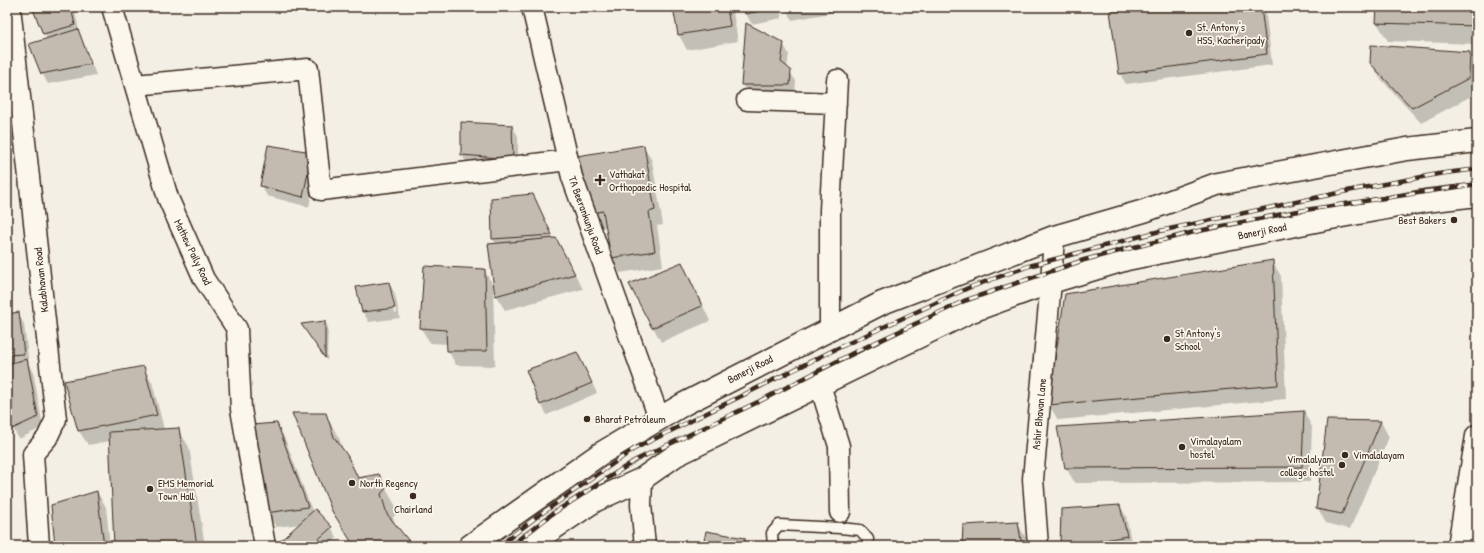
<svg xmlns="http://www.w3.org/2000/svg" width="1484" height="553" font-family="'Patrick Hand',sans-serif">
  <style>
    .shadow { fill: #0003; fill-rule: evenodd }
    .building { fill: #c3bbb0; stroke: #3b2a1e }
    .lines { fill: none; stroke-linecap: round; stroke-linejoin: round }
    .service-casing { stroke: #3b2a1e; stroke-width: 13 }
    .minor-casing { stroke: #3b2a1e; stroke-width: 23 }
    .secondary-casing { stroke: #3b2a1e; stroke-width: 25 }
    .primary-casing { stroke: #3b2a1e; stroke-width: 25 }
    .service { stroke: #fbf7ec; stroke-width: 10 }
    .minor { stroke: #fbf7ec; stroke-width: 20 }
    .secondary { stroke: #fbf7ec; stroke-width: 22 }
    .primary { stroke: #fbf7ec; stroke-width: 22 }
    .rail-casing { stroke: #3b2a1e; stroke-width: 4.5 }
    .rail { stroke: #fbf7ec; stroke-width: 3; stroke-dasharray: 9; stroke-linecap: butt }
    .poi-dot { fill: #3b2a1e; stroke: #fbf7ec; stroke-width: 1.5 }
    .labels { text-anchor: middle; stroke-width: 3.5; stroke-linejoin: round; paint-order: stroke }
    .poi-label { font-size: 11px; fill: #3b2a1e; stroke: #fbf7ec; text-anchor: start }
    .street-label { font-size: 11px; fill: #3b2a1e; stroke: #fbf7ec }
  </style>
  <rect width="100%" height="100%" fill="#f3efe4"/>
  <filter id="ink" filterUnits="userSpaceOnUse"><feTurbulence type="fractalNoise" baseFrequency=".025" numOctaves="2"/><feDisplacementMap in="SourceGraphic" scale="8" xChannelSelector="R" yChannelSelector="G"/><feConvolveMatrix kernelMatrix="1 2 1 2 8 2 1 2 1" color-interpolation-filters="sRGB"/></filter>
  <g filter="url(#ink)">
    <path class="shadow" d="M33,7h41l6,28 16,40 -48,9 -6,-11 5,-33z
      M674,7h58l6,34 -51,9 -8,-15z
      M744,7h36l2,11 -30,6 -6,-10z
      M785,7h50l1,5 -44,8z
      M1152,7h113l7,58 -146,19 -6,-10z
      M1378,7h99v37l-89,-3 -11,-18z
      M783,44l6,10 -2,14 9,13 -1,14h-47l-6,-11z
      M1470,53l7,13v27l-56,30 -41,-45 -9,-15z
      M462,123l50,3 6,10v33l-50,-3 -6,-11z
      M644,146l8,15 11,64 -6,1 6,40 -43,7 -8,-15 -6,-31 -10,1 -8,-15z
      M317,163l-8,44 -42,-11 -6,-11z
      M533,195l21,44 10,15 19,35 -78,21 -9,-14v-52l-3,-5z
      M1272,261l9,15 5,123 -228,21 -9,-15z
      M682,263l8,15 20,43 -49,21 -8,-15z
      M484,270l9,15 2,81 -39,-1 -8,-15v-6l-18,-1 -9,-15z
      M389,283l6,11 5,24 -31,4 -6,-10 -6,-24zM391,293h2l4,20h-2z
      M18,313l6,11 5,41 4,6 10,56 -24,12 -12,-21v-103z
      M325,322l3,5 -1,34 -25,-36z
      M582,363l15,30 -50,22 -6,-11z
      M143,367l9,15 12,47h14l11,18 16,99h-90l-5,-105 -22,4 -9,-14z
      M1304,412l8,15 -2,55 -235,1 -9,-15 -8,-40z
      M325,414l14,24 5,15 15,26 19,-4 21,37 -6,5 3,10 15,19h-57l-21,-36z
      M1328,421l53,1 8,15 -39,92 -24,-6 -9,-15z
      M277,424l8,15 28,74 18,14 6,11 -9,8h-52l24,-22 -24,3 -9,-15z
      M97,492l9,15 4,39h-54z
      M1120,506l6,10 6,30h-71z
      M1017,523l9,15 1,8h-64z
      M744,539l4,7h-44z"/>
    <path class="building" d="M32,7h39l4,18 -32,9z
      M673,7h54l3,19 -52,9z
      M743,7h34v1l-32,6z
      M1144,7h117l6,47 -148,20 -9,-63z
      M1377,7h100v19l-101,-3z
      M746,23l38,20 -3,19 10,8 -1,15h-49z
      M78,29l13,35 -50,10 -12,-30z
      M1371,45l99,7 -1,26 -57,30 -42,-45z
      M461,122l51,3 1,34 -52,-4z
      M268,145l44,7 -9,45 -43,-11z
      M644,145l11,65 -6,2 6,39 -44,7 -8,-47 -16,3 -10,-58z
      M533,194l19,41 -60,4 -1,-41z
      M556,238l19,36 -80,22 -7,-52z
      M1273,260l5,125 -230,20 17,-111z
      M682,262l20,44 -50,22 -23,-44z
      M424,266l61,3 2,82h-40l-1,-21 -26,-2z
      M389,282l6,26 -33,4 -6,-25z
      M19,312l5,42 -17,1v-41z
      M325,321v37l-24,-34z
      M577,352l15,31 -52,22 -14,-35z
      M27,359l11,58 -26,12 -5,-9v-56z
      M144,366l13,49 -79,16 -14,-50z
      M1304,411l-2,56 -237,1 -8,-41z
      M292,413h34l8,24 13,18 11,23 21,-4 7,14 -5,6 6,20 26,32h-59l-22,-35z
      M1327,420l54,1 -39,93 -26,-5z
      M277,423l31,84 -42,6 -15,-88z
      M179,428l18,118h-83l-5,-114z
      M97,491l7,55h-49l-4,-41z
      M1120,505l7,31 -56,10h-11l1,-37z
      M315,509l17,18 -21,19h-36z
      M1018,522l4,24h-60l1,-21z
      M706,531l39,7v8h-42z"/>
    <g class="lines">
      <g class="service-casing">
        <path id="service" d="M1461,533l16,2
          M773,546l-1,-13 7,-8 61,3 20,2 8,9 -1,7"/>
      </g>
      <g class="minor-casing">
        <path id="minor" d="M10,7l46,412 -9,19 -14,16 6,92
          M112,7l56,191 36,81 33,50 4,80 24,137
          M532,7l40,170 87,241
          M135,85l173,-16 13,121 247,-30
          M747,100l89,3
          M830,330v-120l7,-130
          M820,385l19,61 1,66
          M642,479l-1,26 4,41
          M1038,546l-5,-67 18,-197 3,-45"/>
      </g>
      <g class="secondary-casing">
        <path id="secondary" d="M1459,546l18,-110"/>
      </g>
      <g class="primary-casing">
        <path id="primary" d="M470,546l130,-92 84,-50 198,-101 172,-66 90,-26 73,-27 190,-35 70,-8
          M527,546l67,-45 48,-22 34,-24 293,-143 82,-30 76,-23 198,-40 100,-18 52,-6"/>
      </g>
      <use href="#service" class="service"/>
      <use href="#minor" class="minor"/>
      <use href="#secondary" class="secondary"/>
      <use href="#primary" class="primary"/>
      <g class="rail-casing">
        <path id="rail" d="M499,546l36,-28 99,-69 204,-101 130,-60 61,-22 131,-35 192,-41 86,-16 39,-5
          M511,546l41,-32 84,-54 124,-59 95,-49 109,-51 120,-41 114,-29 94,-19 185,-28"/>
      </g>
      <use href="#rail" class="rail"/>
    </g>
  </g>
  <g class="poi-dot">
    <circle cx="1189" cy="33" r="4"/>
    <path d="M598 174h4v4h4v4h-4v4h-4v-4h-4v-4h4z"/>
    <circle cx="1454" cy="220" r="4"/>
    <circle cx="1167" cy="339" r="4"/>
    <circle cx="587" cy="419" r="4"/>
    <circle cx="1182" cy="447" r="4"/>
    <circle cx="1345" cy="455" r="4"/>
    <circle cx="1342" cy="465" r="4"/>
    <circle cx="352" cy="483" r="4"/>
    <circle cx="150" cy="489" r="4"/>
    <circle cx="413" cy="496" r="4"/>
  </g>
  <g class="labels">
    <g class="poi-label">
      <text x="1197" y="31">St. Antony's<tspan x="1197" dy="13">HSS, Kacheripady</tspan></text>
      <text x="609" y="178">Vathakat<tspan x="609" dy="13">Orthopaedic Hospital</tspan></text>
      <text x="1446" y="224" text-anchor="end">Best Bakers</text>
      <text x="1175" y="337">St Antony's<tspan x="1175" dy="13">School</tspan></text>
      <text x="595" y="423">Bharat Petroleum</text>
      <text x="1190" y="445">Vimalayalam<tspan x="1190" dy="13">hostel</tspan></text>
      <text x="1353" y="459">Vimalalayam</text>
      <text x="1334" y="463" text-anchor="end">Vimalalyam<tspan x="1334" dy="13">college hostel</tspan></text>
      <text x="158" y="487">EMS Memorial<tspan x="158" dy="13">Town Hall</tspan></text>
      <text x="360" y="487">North Regency</text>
      <text x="413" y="513" text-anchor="middle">Chairland</text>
    </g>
    <g class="street-label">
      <text transform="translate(586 215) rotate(70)" y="4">TA Beerankunju Road</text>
      <text transform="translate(1262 231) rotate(-11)" y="4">Banerji Road</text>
      <text transform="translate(193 252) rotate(64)" y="4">Mathew Paily Road</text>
      <text transform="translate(41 280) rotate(-96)" y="4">Kalabhavan Road</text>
      <text transform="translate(750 369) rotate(-27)" y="4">Banerji Road</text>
      <text transform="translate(1039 414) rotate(-85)" y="4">Ashir Bhavan Lane</text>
    </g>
  </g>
  <rect width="1484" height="553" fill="none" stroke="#fbf7ec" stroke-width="24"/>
  <rect x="12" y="12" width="1460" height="529" fill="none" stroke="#3b2a1e" stroke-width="1.5" filter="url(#ink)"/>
</svg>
